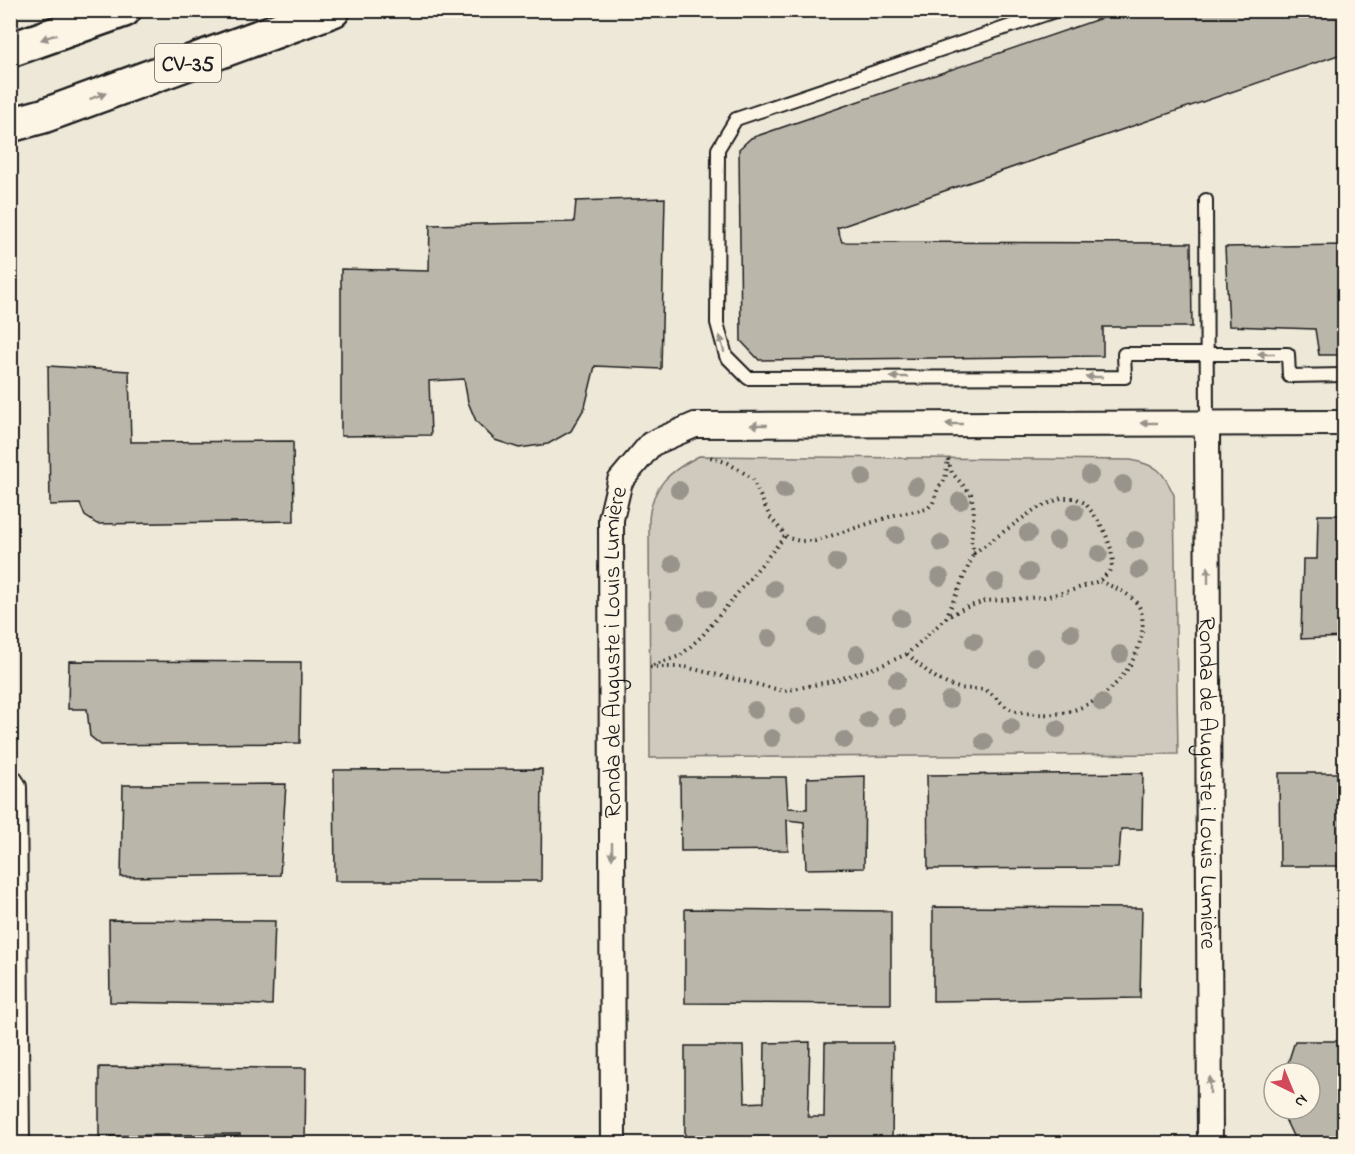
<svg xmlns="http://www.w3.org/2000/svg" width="1355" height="1154" font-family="'Indie Flower',sans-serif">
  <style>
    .green { fill: #cfcabd; stroke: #76736c; stroke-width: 1.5 }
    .building { fill: #bab6aa; stroke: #1c1c1c; stroke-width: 1.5 }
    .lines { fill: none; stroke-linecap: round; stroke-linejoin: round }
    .lane-casing { stroke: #1c1c1c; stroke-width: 16 }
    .street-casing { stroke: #1c1c1c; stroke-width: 28 }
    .highway-casing { stroke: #1c1c1c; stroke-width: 38 }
    .path { stroke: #1c1c1c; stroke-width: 4; stroke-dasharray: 1.5 4.5; stroke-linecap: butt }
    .lane { stroke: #fcf5e5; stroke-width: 12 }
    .street { stroke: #fcf5e5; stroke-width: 24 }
    .highway { stroke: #fcf5e5; stroke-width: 33 }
    .tree { fill: #98948b }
    .oneway { fill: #97938b }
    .labels { text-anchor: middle; stroke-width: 4.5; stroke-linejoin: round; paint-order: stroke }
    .shield { fill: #fcf5e5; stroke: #5f5d58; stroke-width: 1.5 }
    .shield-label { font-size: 22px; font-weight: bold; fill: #1c1c1c }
    .street-label { font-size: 24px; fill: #1c1c1c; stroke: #fcf5e5 }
  </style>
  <rect width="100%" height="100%" fill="#eee8d9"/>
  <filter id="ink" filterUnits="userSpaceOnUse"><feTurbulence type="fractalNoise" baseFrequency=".0167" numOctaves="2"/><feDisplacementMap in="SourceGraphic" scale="12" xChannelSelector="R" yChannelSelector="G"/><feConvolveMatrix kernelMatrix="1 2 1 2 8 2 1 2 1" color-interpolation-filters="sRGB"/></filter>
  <g filter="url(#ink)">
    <path class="green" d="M699,456l432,4c27,6 31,9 43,35l4,259 -528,4 -1,-239c3,-34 21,-48 50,-63z"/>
    <path class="building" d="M1125,10h219v43l-507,175 5,14 349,1 1,84h-89v29l-344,4 -18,-19 -2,-192 12,-11z
      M665,198l-4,171 -66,-3 -10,41 -14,24 -23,13 -29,4 -24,-8 -19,-19 -8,-19 -4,-23 -35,2 2,54 -90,1v-167l88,2 1,-46 144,-3 2,-21z
      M1344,245v110h-25l-4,-26 -86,-3 -4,-79z
      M48,366l81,5 2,71 162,-1 1,80 -197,3 -12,-8 -5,-12 -30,1z
      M1318,515h26v122l-43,2 2,-80h14z
      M69,661l232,1 -1,81 -199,2 -11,-9 -3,-27h-19z
      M542,769l-1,112h-206l-1,-111z
      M1143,773l-1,56h-21l-3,39 -190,1 -1,-94z
      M1279,773h65v93h-64z
      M865,776l-1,92 -58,1 -2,-47 -17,-2 1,30 -107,1 -1,-74h106l2,31 19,1v-31z
      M286,784l-6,91 -159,2 2,-92z
      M933,907l209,1 -2,90 -207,3z
      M685,909l206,2v93l-206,-1z
      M109,920l166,1 -3,84 -162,-3z
      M1295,1041h49v103h-52l2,-6 -9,-19 4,-10h21v-36h-22l-2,-4z
      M810,1042l-2,75h16l1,-74h68l-1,101h-68v-4l-18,-1v5h-121v-98h58l2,57 19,-1 1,-59z
      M99,1067l207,1 -1,76h-65v-10l-141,2z"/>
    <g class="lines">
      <g class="lane-casing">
        <path id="lane" d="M1058,10l-322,109 -18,30 -1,174 9,33 22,22 377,-1 -1,-23h164l1,22 55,-1
          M1206,200l1,223"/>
      </g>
      <g class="street-casing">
        <g id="street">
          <path id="s1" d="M1207,423l3,721"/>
          <path d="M10,781l4,6 3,357"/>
          <path id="s2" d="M613,1144l-2,-625 9,-38 31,-37 44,-19 649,-2"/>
        </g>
      </g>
      <g class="highway-casing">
        <path id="highway" d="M10,50l114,-40
          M10,125l33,-9 290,-106"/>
      </g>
      <path class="path" d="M946,618l28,-65
        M907,654c15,13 30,28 49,33 9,3 19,1 28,3 10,3 16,14 26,19 12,5 33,6 45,5 42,-4 81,-40 87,-82 1,-8 1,-20 -4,-27 -8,-12 -24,-18 -38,-23
        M653,665l27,-9 22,-20 84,-101
        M650,667h35l99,24 49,-10 47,-15 27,-12 39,-36 16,-9 23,-8 59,-4 26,-6 29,-10 10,-9 4,-10 -2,-13 -6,-17 -10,-16 -10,-13 -10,-5h-14l-27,12 -60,43 -3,-12 3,-31 -3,-16 -19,-21 -4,-14 -3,21 -7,8 -5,15 -6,6 -32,6 -80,26h-15l-12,-3 -18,-21 -18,-39 -24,-15 -18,-6"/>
      <use href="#lane" class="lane"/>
      <use href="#street" class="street"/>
      <use href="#highway" class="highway"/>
    </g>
    <g class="tree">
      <circle cx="1090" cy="475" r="9"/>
      <circle cx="863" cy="477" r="9"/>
      <circle cx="1123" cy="484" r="9"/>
      <circle cx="916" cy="486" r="9"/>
      <circle cx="679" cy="490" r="9"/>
      <circle cx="784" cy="490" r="9"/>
      <circle cx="960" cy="501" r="9"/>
      <circle cx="1075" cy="512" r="9"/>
      <circle cx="1028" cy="533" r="9"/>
      <circle cx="896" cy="535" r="9"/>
      <circle cx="1057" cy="540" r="9"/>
      <circle cx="1135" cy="540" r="9"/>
      <circle cx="941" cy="543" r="9"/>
      <circle cx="1099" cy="554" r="9"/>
      <circle cx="837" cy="562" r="9"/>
      <circle cx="673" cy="564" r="9"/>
      <circle cx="1139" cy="570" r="9"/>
      <circle cx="1029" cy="572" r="9"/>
      <circle cx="940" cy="577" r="9"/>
      <circle cx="996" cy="582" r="9"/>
      <circle cx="774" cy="589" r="9"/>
      <circle cx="708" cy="598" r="9"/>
      <circle cx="901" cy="618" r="9"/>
      <circle cx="676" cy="621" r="9"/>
      <circle cx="818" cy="627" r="9"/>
      <circle cx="1071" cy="633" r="9"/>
      <circle cx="769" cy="638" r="9"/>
      <circle cx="974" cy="641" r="9"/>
      <circle cx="857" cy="654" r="9"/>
      <circle cx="1120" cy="654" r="9"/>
      <circle cx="1035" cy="657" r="9"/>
      <circle cx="897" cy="680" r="9"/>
      <circle cx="949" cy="700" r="9"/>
      <circle cx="1102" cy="703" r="9"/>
      <circle cx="755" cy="710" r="9"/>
      <circle cx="798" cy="716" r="9"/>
      <circle cx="897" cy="717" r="9"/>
      <circle cx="868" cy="720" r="9"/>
      <circle cx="1011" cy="727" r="9"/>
      <circle cx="1057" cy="729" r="9"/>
      <circle cx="772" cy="738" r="9"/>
      <circle cx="844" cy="740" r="9"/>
      <circle cx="984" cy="742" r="9"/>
    </g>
    <defs><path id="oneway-solid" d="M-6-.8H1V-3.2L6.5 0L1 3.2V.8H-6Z" transform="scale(1.5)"/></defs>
    <g class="oneway">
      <use href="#oneway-solid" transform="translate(49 37) rotate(161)"/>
      <use href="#oneway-solid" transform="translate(98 96) rotate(-20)"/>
      <use href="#oneway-solid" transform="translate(722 344) rotate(-105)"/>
      <use href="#oneway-solid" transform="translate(1266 354) rotate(180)"/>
      <use href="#oneway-solid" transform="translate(899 377) rotate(180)"/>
      <use href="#oneway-solid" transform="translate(1094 377) rotate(180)"/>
      <use href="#oneway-solid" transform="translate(1149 423) rotate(-180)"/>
      <use href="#oneway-solid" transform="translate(954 424) rotate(180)"/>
      <use href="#oneway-solid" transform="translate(759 425) rotate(180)"/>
      <use href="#oneway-solid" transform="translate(1208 575) rotate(-90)"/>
      <use href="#oneway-solid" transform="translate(612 851) rotate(90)"/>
      <use href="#oneway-solid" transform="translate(1210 1085) rotate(-90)"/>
    </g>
  </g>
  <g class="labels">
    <rect class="shield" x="155" y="44" width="66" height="38" rx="4.5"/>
    <g class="shield-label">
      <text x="188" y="71">CV-35</text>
    </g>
    <g class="street-label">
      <text dy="8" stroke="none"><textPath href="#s2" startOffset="492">Ronda de Auguste i Louis Lumière</textPath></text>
      <text dy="8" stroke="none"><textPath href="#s1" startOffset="360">Ronda de Auguste i Louis Lumière</textPath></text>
    </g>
  </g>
  <rect width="1355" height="1154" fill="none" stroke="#fcf5e5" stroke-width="36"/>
  <rect x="18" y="18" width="1319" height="1118" fill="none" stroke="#1c1c1c" stroke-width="2" filter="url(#ink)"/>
  <g transform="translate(1292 1091) rotate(137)"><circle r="28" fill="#fcf5e5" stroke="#a29e95" stroke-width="1.5"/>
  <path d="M0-4.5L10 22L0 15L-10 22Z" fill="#d1495b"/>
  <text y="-9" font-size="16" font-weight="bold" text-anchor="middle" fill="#1c1c1c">N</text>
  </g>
</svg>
